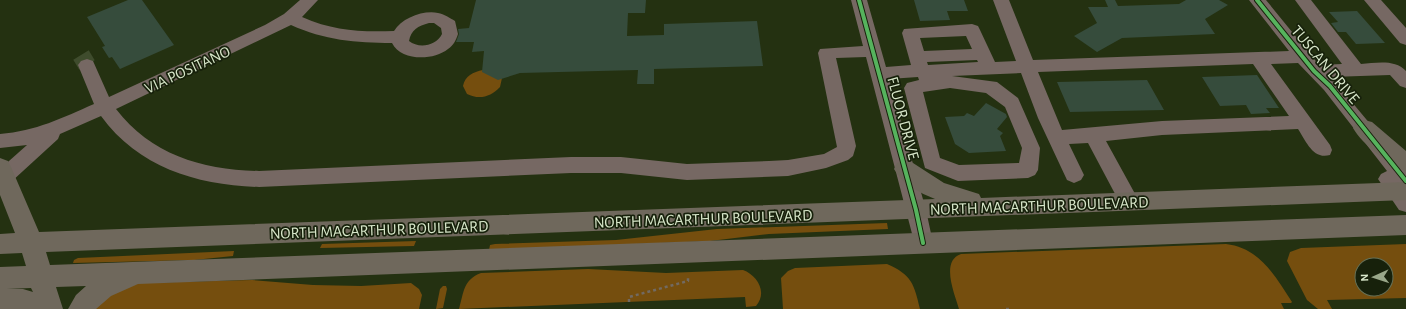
<svg xmlns="http://www.w3.org/2000/svg" width="1406" height="309" font-family="'Alegreya Sans',sans-serif">
  <style>
    .green { fill: #754e0e; fill-rule: evenodd }
    .building { fill: #364c3c }
    .lines { fill: none; stroke-linecap: round; stroke-linejoin: round }
    .minor-tunnel { stroke: #3f4c2d; stroke-width: 18; stroke-dasharray: 18 10; stroke-linecap: butt }
    .path { stroke: #726a62; stroke-width: 2.5; stroke-dasharray: 3 3; stroke-linecap: butt }
    .minor { fill: #766863; fill-rule: evenodd }
    .major { fill: #6f685c; fill-rule: evenodd }
    .cycleway-casing { stroke: #17210b; stroke-width: 6 }
    .cycleway { stroke: #56b35d; stroke-width: 4 }
    .labels { text-anchor: middle; stroke-width: 3.5; stroke-linejoin: round; paint-order: stroke }
    .street-label { font-size: 16px; fill: #d8e7ca; stroke: #17210b }
  </style>
  <rect width="100%" height="100%" fill="#243111"/>
  <path class="green" d="M483,70l19,8 -2,9c-9,10 -21,13 -33,7l-4,-8c2,-10 10,-14 20,-16z
    M887,223l1,6 -119,5 -59,7 -221,9 1,-5 5,-1 121,-4 101,-11z
    M416,241l-2,5 -94,2 2,-4z
    M1226,244c34,4 49,32 66,58l-1,1h-10l3,6h-325c-4,-14 -19,-48 2,-55z
    M1406,244v54l-79,2 5,9h-14l-11,-9 -20,-39 3,-9 11,-4zM1362,265h24v24h-24z
    M234,251l-1,5 -39,4 -121,3 1,-3 4,-2z
    M887,264c25,11 27,20 33,45h-137l-2,-31 7,-7 7,-3z
    M588,269l78,4 77,-3c14,5 25,22 13,36l-10,1 -1,-10 -286,12c5,-17 4,-29 22,-36z
    M252,280l61,5 48,1 50,-3 8,6 3,6 -3,14h-326l18,-17 29,-9z
    M443,286h3l1,3 -4,19 -7,1 4,-20z"/>
  <path class="building" d="M128,0h14l32,45 -54,24 -8,-12 -3,1 -7,-11 3,-1 -18,-29z
    M476,0h170l-1,13h-17l-1,23 37,-1v-11l93,-3 6,45 -109,3v15h-17l1,-14 -118,3 -22,7 -16,-8 2,-21 -12,1 2,-10h-18l3,-8 -1,-5 11,-1z
    M914,0h50l4,11h-21l3,9 -30,1z
    M1105,0h10l3,6 61,-2 7,-4h33l9,5 -23,14 10,15 -93,4 -25,14 -23,-16 23,-13 -9,-16h20z
    M1357,11l28,32 -29,1 -10,-12h-8l-7,-9 7,-1 -9,-10z
    M1257,75l22,33h-13l4,5 -19,1 -5,-9 -26,1 -18,-29z
    M1147,80l17,30 -94,2 -13,-30z
    M986,103l20,11 1,3 -10,12 6,4 -3,3 6,15 -37,2 -14,-9 -10,-27 19,-1 3,-3 7,3z"/>
  <g class="lines">
    <path class="minor-tunnel" d="M81,55l6,10"/>
    <path class="path" d="M629,302v-5l59,-16v-5
      M1006,309h6"/>
    <path class="minor" d="M300,0h18l-16,17c32,14 57,15 92,14 8,-13 29,-21 44,-18 6,1 12,5 17,8l3,13c-2,6 -4,11 -10,15 -15,12 -47,12 -56,-6 -36,0 -68,-3 -101,-18l-175,84c35,46 87,61 143,62l312,-14h50l66,7 82,-3 19,-1 36,-6 13,-7 -19,-94 2,-4 43,-3 -12,-46h16l19,67 25,-2 -9,-32 2,-4 68,-5 6,2 2,4 15,32 21,-1 -23,-61h16l24,60 256,-9 -40,-51h17l53,65 23,-1 -47,-64h16l50,64c15,-1 34,-5 45,7v17l-6,-2 -10,-11 -59,2 75,90v45l-7,-2 -21,-31 3,-5 6,-3 -63,-81 -26,-27 -27,1 59,81 2,5 -2,5c-17,5 -24,-14 -32,-26l-136,6 -56,6 33,60 -3,6 -7,2 -7,-2 -34,-64 -19,1 15,31 -3,5 -7,3 -7,-3 -29,-62 -17,-45 -69,3 45,6 21,16 22,50 -2,22 -3,5 -7,3 -70,3 -33,-13 -21,-80 3,-5 12,-3 -1,-3 -29,2 37,131 7,33 -3,6 -7,3 -7,-3 -50,-192 -30,1 20,88 -3,10 -5,4 -22,8 -38,8 -101,4 -66,-7h-50l-312,14c-62,-2 -120,-19 -158,-71l-41,18 -2,5 -47,43 -7,3 -4,-2v-14l27,-24 -27,3v-14c36,-3 62,-16 94,-30l-16,-39 3,-4 6,-2 6,2 16,36 156,-72 19,-11zM429,23h5l7,5 1,6c-6,12 -23,15 -33,7 2,-11 9,-15 20,-18zM966,36l6,13 -48,2 -4,-13zM977,60l1,2 -50,3 -1,-3zM1253,64l36,52 -127,5 -100,9 -24,-58zM950,88l36,5 19,14 17,41 -3,15 -60,2 -19,-7 -17,-66z
      M1364,0h17l25,28v17l-6,-2z"/>
    <path class="major" d="M1364,120l8,2 34,29v20c-17,-6 -44,-27 -53,-43l3,-6z
      M0,158l8,3 3,6 28,65 896,-33c-15,-6 -33,-15 -41,-30l3,-6 8,-3 8,3 31,20 35,11 2,4 425,-16v18l-1360,52 4,13 1356,-50v20l-1268,49 -27,12 -15,13h-28l8,-14 10,-9 -30,1 7,22h-63v-42l26,-1 -4,-13 -22,1v-20l15,-1 -15,-38zM31,288l2,4 -10,-3h-16z"/>
    <g class="cycleway-casing">
      <path id="cycleway" d="M859,0l57,210 7,33
        M1257,0l57,71 16,15 76,95"/>
    </g>
    <use href="#cycleway" class="cycleway"/>
  </g>
  <g class="labels">
    <g class="street-label">
      <text transform="translate(1326 64) rotate(50)" y="6">TUSCAN DRIVE</text>
      <text transform="translate(187 69) rotate(-25)" y="6">VIA POSITANO</text>
      <text transform="translate(904 118) rotate(75)" y="6">FLUOR DRIVE</text>
      <text transform="translate(1039 205) rotate(-2)" y="6">NORTH MACARTHUR BOULEVARD</text>
      <text transform="translate(703 218) rotate(-2)" y="6">NORTH MACARTHUR BOULEVARD</text>
      <text transform="translate(379 229) rotate(-2)" y="6">NORTH MACARTHUR BOULEVARD</text>
    </g>
  </g>
  <g transform="translate(1374 277) rotate(267)"><circle r="19" fill="#17210b" stroke="#647057"/>
  <path d="M0-3L7 15L0 10L-7 15Z" fill="#99a789"/>
  <text y="-6" font-size="11" font-weight="bold" text-anchor="middle" fill="#d8e7ca">N</text>
  </g>
</svg>
